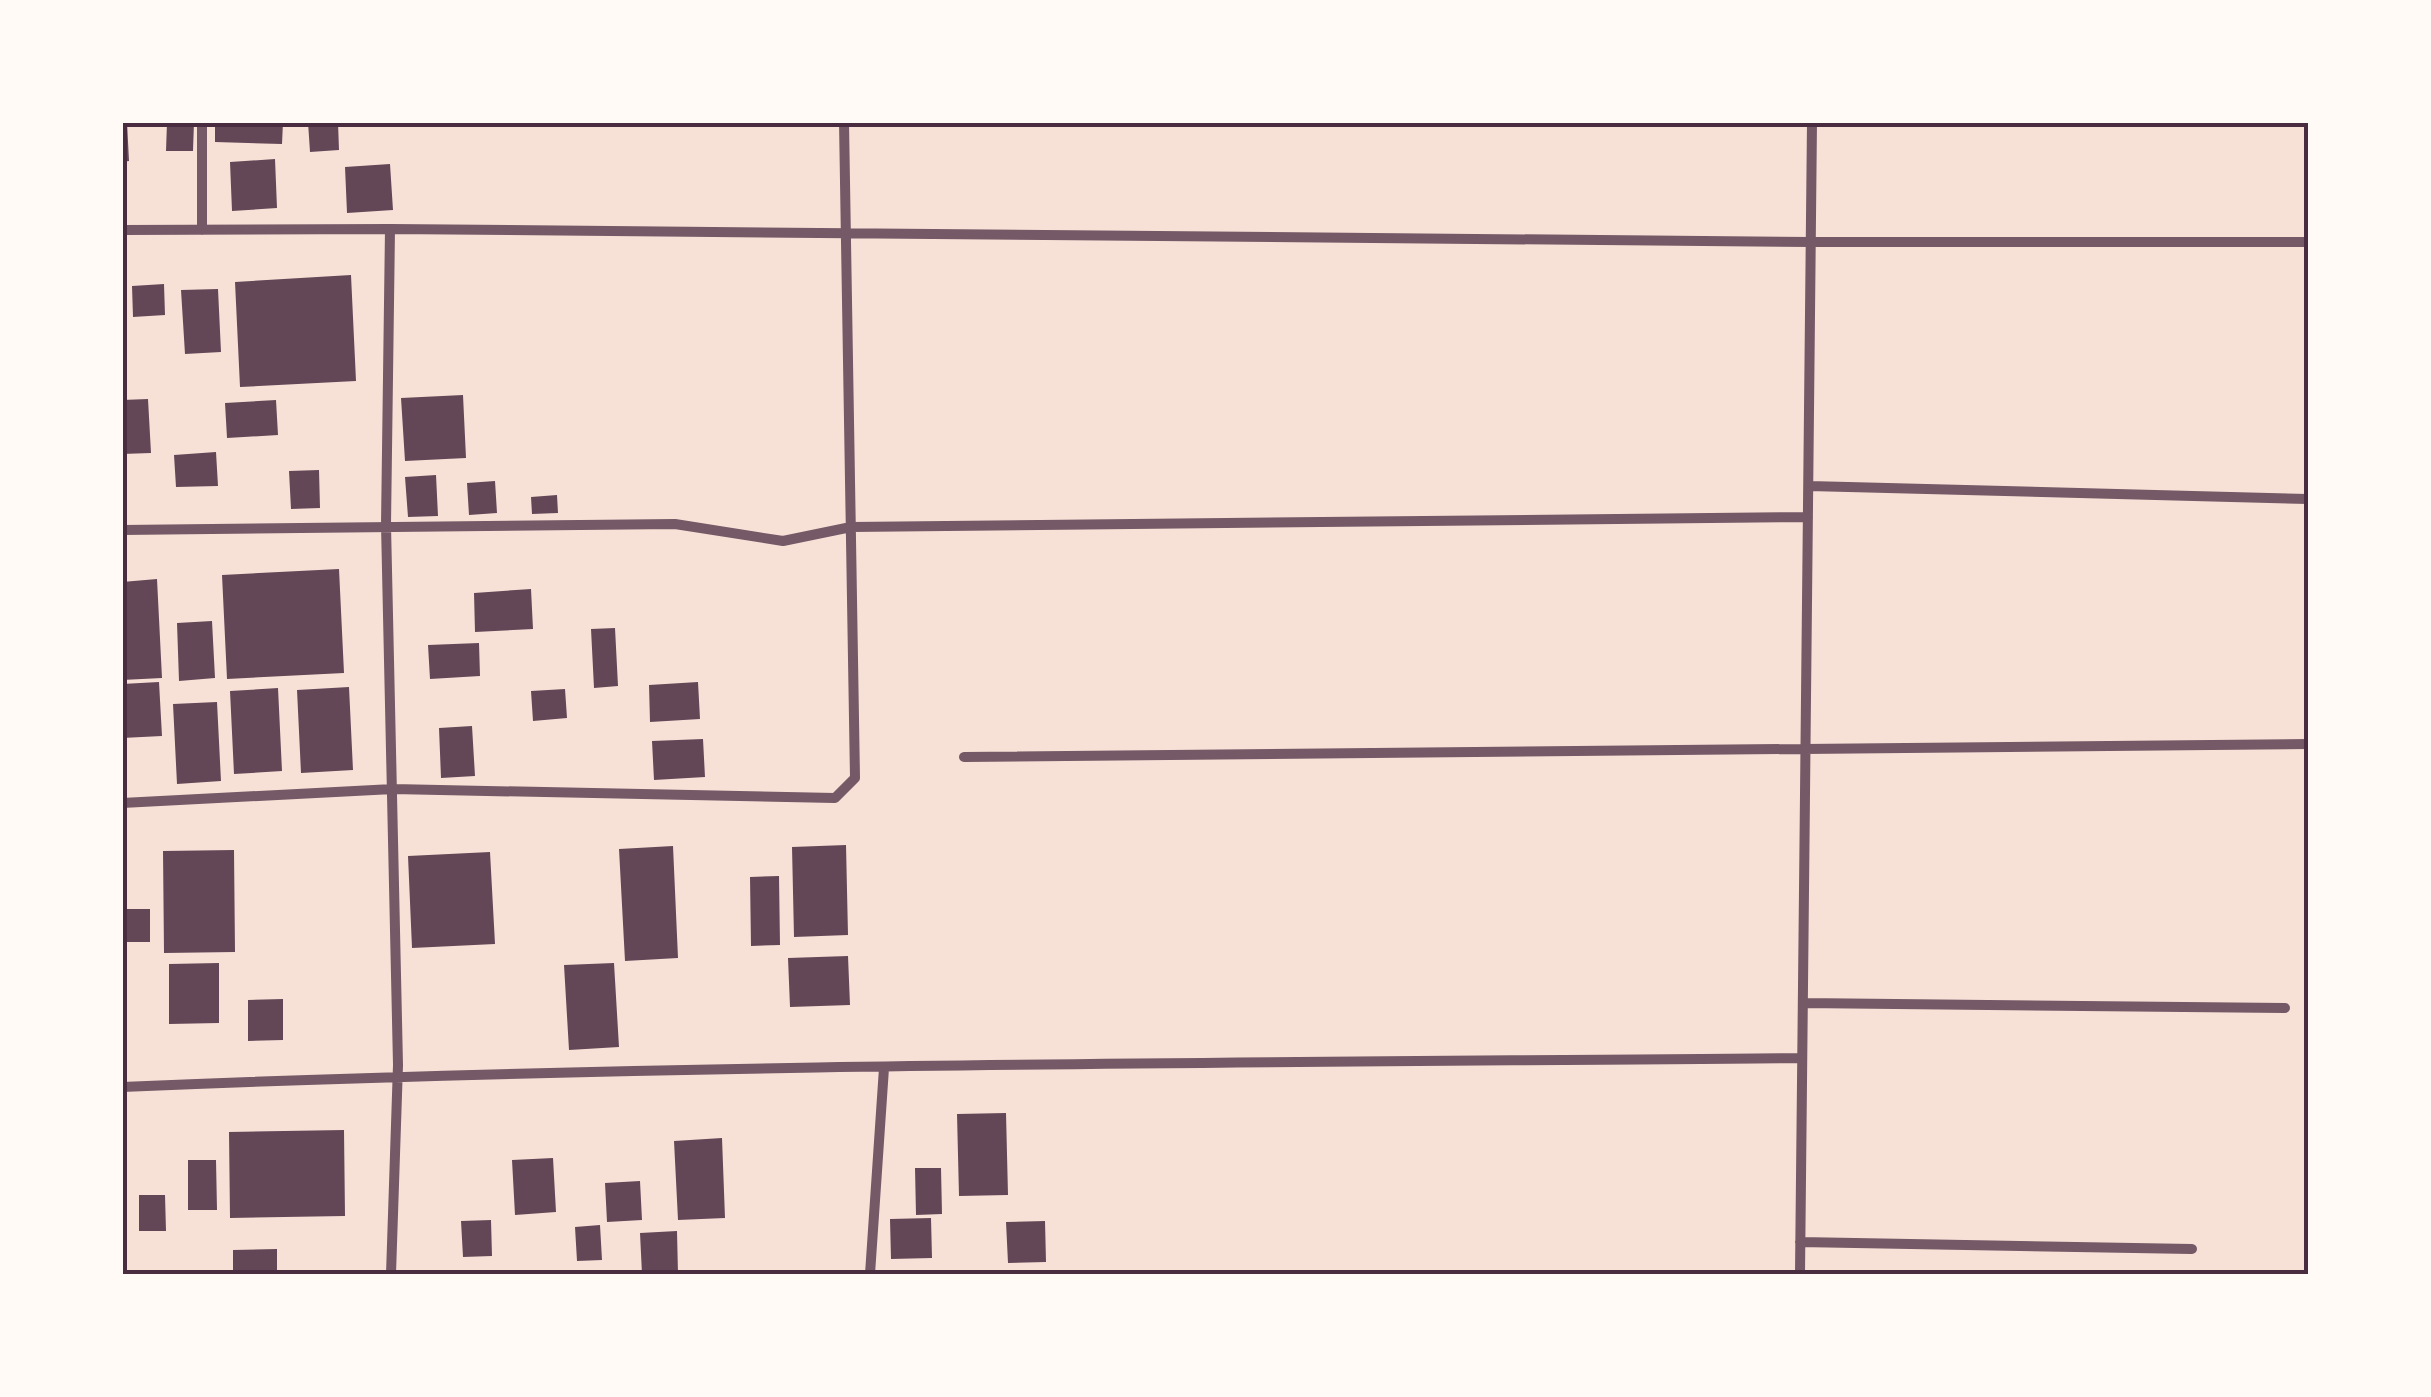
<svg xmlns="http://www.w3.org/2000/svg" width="2431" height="1397" font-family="'Exo 2',sans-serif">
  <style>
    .building { fill: #644757 }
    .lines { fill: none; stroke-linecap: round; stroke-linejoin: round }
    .minor { stroke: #755966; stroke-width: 10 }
    .neatline { fill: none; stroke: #4a2c40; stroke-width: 4 }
  </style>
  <rect width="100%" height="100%" fill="#f7e1d7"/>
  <path class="building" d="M122,122h5l2,39 -7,1z
    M167,122h27l-1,29h-27z
    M215,122h68l-1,22 -67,-2z
    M308,122h30l1,28 -29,2z
    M275,159l2,49 -45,3 -2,-49z
    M390,164l3,46 -46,3 -2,-46z
    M351,275l5,106 -116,6 -5,-105z
    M164,284l1,31 -32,2 -1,-31z
    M218,289l3,63 -36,2 -4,-64z
    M463,395l3,63 -61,3 -4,-63z
    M148,399l3,54 -29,1v-54z
    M276,400l2,35 -51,3 -2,-35z
    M216,452l2,34 -42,1 -2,-32z
    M319,470l1,38 -29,1 -2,-38z
    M436,475l2,41 -30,1 -3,-40z
    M495,481l2,32 -28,2 -2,-32z
    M557,495l1,18 -26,1 -1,-17z
    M339,569l5,104 -117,6 -5,-104z
    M157,579l5,99 -40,2v-98z
    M531,589l2,40 -58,3 -1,-39z
    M212,621l3,57 -36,3 -2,-58z
    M615,628l3,58 -24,2 -3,-59z
    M479,643l1,33 -50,3 -2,-34z
    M159,682l3,54 -40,2v-54z
    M698,682l2,37 -50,3 -1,-37z
    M349,687l4,83 -52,3 -4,-83z
    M278,688l4,83 -48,3 -4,-83z
    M565,689l2,29 -34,3 -2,-30z
    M217,702l4,79 -44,3 -4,-80z
    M472,726l3,50 -34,2 -2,-50z
    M703,739l2,38 -51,3 -2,-39z
    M846,845l2,90 -54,2 -2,-90z
    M673,846l5,112 -53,3 -6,-112z
    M234,850l1,102 -71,1 -1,-102z
    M490,852l5,92 -83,4 -4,-92z
    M779,876l1,69 -29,1 -1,-69z
    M122,909h28v33h-28z
    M848,956l2,49 -60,2 -2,-49z
    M219,963v60l-50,1v-60z
    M614,963l5,84 -50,3 -5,-85z
    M283,999v41l-35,1v-41z
    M1006,1113l2,82 -49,1 -2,-82z
    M344,1130l1,86 -115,2 -1,-86z
    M722,1138l3,80 -47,2 -4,-79z
    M553,1158l3,54 -41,3 -3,-55z
    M188,1160h28l1,50h-29z
    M915,1168h26l1,46 -26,1z
    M640,1181l2,39 -35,2 -2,-39z
    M139,1195h26l1,36h-27z
    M931,1218l1,40 -41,1 -1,-40z
    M491,1220l1,36 -29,1 -2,-36z
    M1045,1221l1,41 -38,1 -2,-41z
    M600,1225l2,35 -25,1 -2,-34z
    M677,1231l1,43h-36l-2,-41z
    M277,1249v25h-44v-24z"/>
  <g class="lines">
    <path class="minor" d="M202,122v108
      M390,229l-4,296 12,540 -7,209
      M122,230l268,-1 1421,13h497
      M1809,486l499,13
      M122,530l553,-6 108,17 68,-14 957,-10
      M964,757l1344,-13
      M122,803l271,-14 442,9 20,-20 -11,-656
      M1803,1003l482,5
      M122,1087c560,-24 1120,-24 1680,-29
      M1800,1242l392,7
      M870,1274l14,-206
      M1800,1274l12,-1152"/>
  </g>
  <rect width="2431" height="1397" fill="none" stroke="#fffaf5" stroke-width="250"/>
  <rect x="125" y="125" width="2181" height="1147" class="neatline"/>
</svg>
